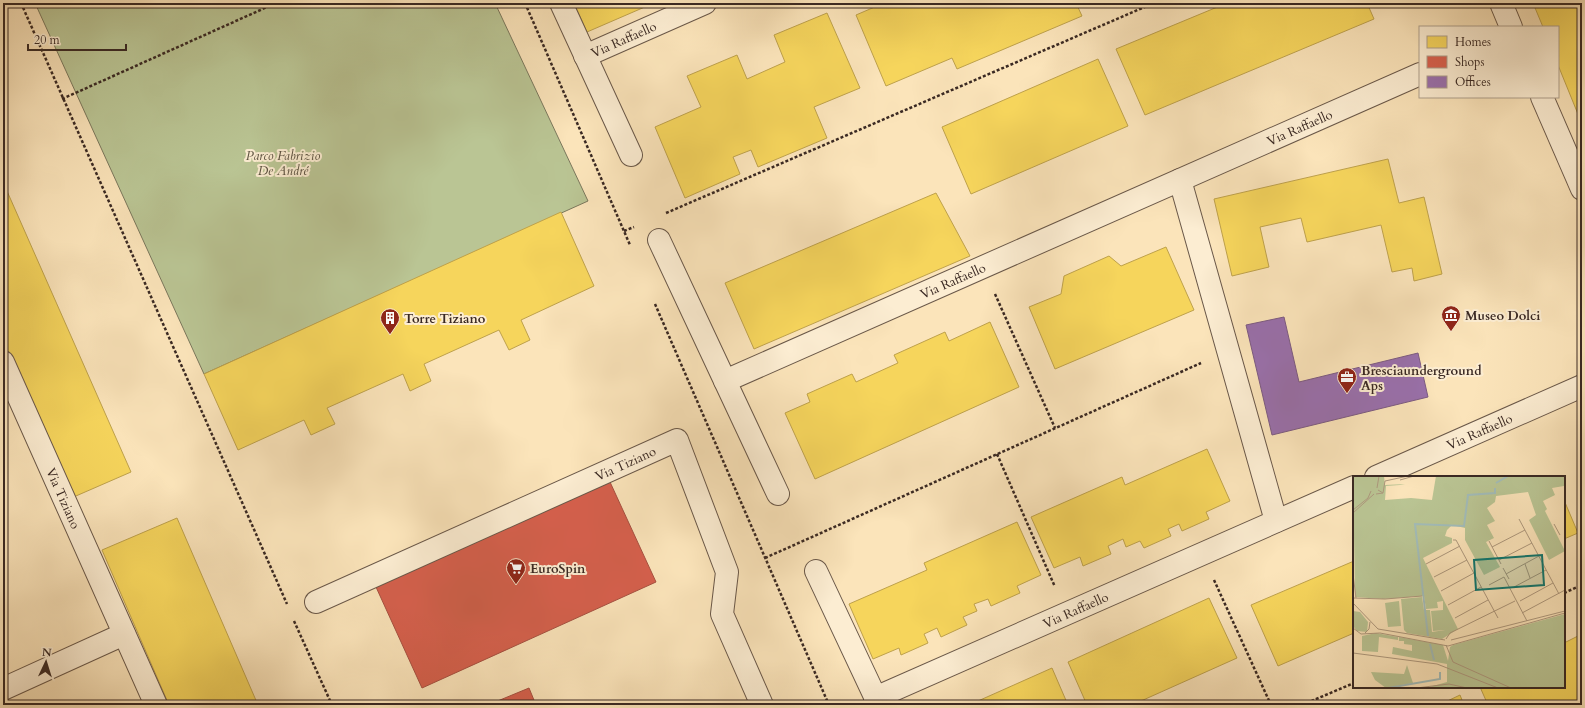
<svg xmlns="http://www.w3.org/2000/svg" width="1585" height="708" font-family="Cardo,serif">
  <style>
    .green { fill: #bac594; stroke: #7a775c }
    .homes { fill: #f6d55c; stroke: #bea14b }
    .shops { fill: #d6604d; stroke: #a75040 }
    .offices { fill: #9970ab; stroke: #7c5b82 }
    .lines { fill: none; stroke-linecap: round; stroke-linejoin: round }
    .minor-casing { stroke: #6a5849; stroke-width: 24 }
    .path { stroke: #3a2923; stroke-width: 2.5; stroke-dasharray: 3 2; stroke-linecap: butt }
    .minor { stroke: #fcedd2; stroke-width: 22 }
    .labels { text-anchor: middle; stroke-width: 4; stroke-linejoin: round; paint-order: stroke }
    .street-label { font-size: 13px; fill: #3a2923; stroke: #fcedd2 }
    .park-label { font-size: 13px; font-style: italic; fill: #5a503f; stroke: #fcedd2 }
    .poi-label { font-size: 13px; font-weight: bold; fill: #3a2923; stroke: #fcedd2; text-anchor: start }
    .inset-river { fill: none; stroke: #a2bcb9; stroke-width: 2 }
    .inset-road { fill: none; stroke: #ae997e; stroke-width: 1 }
    .view { fill: #0f766e; fill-opacity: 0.15; stroke: #0f766e; stroke-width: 2 }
    .inset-edge { fill: none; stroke: #3a2923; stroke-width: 2 }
  </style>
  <rect width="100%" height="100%" fill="#fbe4ba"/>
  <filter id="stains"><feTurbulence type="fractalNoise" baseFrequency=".005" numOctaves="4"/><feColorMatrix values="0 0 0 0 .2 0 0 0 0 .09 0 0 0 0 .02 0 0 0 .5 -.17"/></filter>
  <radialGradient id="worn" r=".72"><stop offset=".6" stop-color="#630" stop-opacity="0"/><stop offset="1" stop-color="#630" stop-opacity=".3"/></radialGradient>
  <path class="green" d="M35,3h460l93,198 -384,173z"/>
  <path class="homes" d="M574,3h80l-67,29z
    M884,3h192l6,13 -125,53 -5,-11 -66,28 -30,-71z
    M1227,3h140l7,16 -229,96 -29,-66z
    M1533,3h49v121l-24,-59v-38h-15z
    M827,13l33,75 -46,19 13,31 -69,29 -7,-17 -18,7 7,17 -55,24 -30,-71 46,-20 -14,-31 50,-21 10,24 38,-17 -11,-27z
    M1098,59l30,67 -157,68 -29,-67z
    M1388,159l11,44 25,-6 18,77 -28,7 -2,-13 -20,4 -11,-47 -74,17 -6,-24 -41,9 9,40 -37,9 -18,-77z
    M3,182l128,290 -62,27 -66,-151z
    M936,193l34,63 -216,93 -29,-66z
    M561,212l33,74 -73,34 9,20 -21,10 -10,-20 -75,34 7,17 -21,10 -7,-17 -76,34 8,16 -24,11 -7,-15 -66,30 -34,-76z
    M1166,247l28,63 -139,59 -26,-62 32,-13 3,-18 45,-20 12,10z
    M990,322l29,65 -204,92 -30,-66 25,-11 -3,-8 45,-20 4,8 42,-19 -4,-8 51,-23 4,9z
    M1207,449l23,52 -24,11 3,7 -27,12 -3,-7 -11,5 3,7 -27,12 -4,-7 -14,6 -3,-8 -15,7 3,8 -28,12 -3,-9 -26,11 -23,-51 91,-40 3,8z
    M1564,500l14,33 -14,6z
    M177,518l81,187h-89l-67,-155z
    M1017,522l24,53 -24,11 3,7 -29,13 -3,-7 -14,5 3,7 -14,6 4,8 -26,12 -4,-9 -13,6 4,9 -27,12 -2,-7 -26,11 -24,-55 78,-34 -3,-7z
    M1354,561v72l-76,33 -27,-61z
    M1209,598l28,60 -105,47h-45l-19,-43z
    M1582,634v71h-94l-8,-18h84v-44z
    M1052,668l16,37h-99z
    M1460,695l4,10h-25z"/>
  <path class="shops" d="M610,482l46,100 -234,106 -46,-101z
    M529,688l7,17h-48z"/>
  <path class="offices" d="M1284,317l15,65 119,-29 10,44 -156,38 -26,-110z"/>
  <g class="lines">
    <g class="minor-casing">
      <g id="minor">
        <path d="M561,3l70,152"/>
        <path d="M1501,3l10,24"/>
        <path id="s1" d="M585,56l120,-53"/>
        <path d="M1542,97l40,92"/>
        <path d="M1180,180l96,341"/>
        <path d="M659,240l119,254"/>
        <path id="s2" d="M3,362l153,343"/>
        <path id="s3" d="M725,381l695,-307"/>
        <path id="s4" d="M1376,477l206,-91"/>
        <path d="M816,571l63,134"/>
        <path id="s5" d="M316,602l361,-162 50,132 -5,42 40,91"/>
        <path d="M3,689l121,-55"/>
        <path id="s6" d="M875,698l479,-211"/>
      </g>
    </g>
    <path class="path" d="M21,3l266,601
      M525,3l105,242
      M62,99l214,-96
      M666,213l488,-210
      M624,231l10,-4
      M995,294l60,134
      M655,304l174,401
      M997,454l58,133
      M765,558l436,-195
      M1214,580l57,125
      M1564,593l18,-8
      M294,621l38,84
      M1302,705l52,-22"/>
    <use href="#minor" class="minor"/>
  </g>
  <defs>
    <g id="museum-pin" transform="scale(1)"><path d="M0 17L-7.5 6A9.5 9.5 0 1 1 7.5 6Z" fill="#8f2418" stroke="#fcedd2"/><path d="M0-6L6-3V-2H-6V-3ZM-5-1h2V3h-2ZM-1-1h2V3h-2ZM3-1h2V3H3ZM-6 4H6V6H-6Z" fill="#fff"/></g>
    <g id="building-pin" transform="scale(1)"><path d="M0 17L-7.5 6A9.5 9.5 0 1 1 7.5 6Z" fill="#8f2418" stroke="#fcedd2"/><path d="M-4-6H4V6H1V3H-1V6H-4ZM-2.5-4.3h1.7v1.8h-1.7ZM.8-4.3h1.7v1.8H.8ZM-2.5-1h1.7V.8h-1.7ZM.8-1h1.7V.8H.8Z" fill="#fff"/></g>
    <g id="office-pin" transform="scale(1)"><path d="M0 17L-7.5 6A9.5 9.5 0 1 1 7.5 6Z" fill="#8f2418" stroke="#fcedd2"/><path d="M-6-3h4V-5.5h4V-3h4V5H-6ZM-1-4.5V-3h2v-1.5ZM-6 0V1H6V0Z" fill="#fff"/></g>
    <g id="supermarket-pin" transform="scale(1)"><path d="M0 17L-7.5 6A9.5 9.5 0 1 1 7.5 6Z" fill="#8f2418" stroke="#fcedd2"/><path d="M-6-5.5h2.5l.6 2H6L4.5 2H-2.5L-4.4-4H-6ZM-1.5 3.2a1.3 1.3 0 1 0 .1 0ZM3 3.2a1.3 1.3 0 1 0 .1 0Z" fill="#fff"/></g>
  </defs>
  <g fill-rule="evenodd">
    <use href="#museum-pin" x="1451" y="315"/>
    <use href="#building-pin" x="390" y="318"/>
    <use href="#office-pin" x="1347" y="377"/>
    <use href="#supermarket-pin" x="516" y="568"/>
  </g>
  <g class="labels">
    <g class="street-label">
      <text dy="5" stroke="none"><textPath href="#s1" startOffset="42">Via Raffaello</textPath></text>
      <text dy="5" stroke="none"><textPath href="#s3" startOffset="628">Via Raffaello</textPath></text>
      <text dy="5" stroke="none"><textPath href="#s3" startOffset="249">Via Raffaello</textPath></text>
      <text dy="5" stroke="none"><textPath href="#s4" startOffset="113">Via Raffaello</textPath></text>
      <text dy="5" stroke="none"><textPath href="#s5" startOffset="339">Via Tiziano</textPath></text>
      <text dy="5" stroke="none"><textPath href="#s2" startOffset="149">Via Tiziano</textPath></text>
      <text dy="5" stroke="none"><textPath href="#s6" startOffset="219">Via Raffaello</textPath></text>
    </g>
    <g class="park-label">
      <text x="283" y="160">Parco Fabrizio<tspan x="283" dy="15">De André</tspan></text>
    </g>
    <g class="poi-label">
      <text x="1465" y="320">Museo Dolci</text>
      <text x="404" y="323">Torre Tiziano</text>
      <text x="1361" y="375">Bresciaunderground<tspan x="1361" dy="15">Aps</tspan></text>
      <text x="530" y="573">EuroSpin</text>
    </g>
  </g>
  <g transform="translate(1353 476)">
    <rect width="212" height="212" fill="#fbe4ba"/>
    <path d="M0,0h31l1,9 20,-1 -5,1 1,10 -1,-10 -14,1 -1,14 26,-2 21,2 4,-24h129v15l-1,-5 -12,2 3,7 -12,6 4,8 -2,2 20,40 -16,9 -20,-40 7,-5 -8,-23 -32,4 -1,6 -8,6 8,13 -8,4 7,13 -8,4 14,25 -16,8 -19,-35v-12l-13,-3 -5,5 -2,6 7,2v5l-29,15 35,71 -16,10 -35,-6 -3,-3 -3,-31 21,-2 2,13h6l2,22 13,-2 -12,1 -2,-20 12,-1v-9l-6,1 1,6 -12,1 -2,-13 -41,3 -28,-2zM46,125l2,25 -13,1 -3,-24zM0,135l7,1 8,10 -1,10 -10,-1 -4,-5zM212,138v74h-139l21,-6v-18l-55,-10 1,-7 19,4v-6l-8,-1v-3h-5v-4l44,8 5,16 2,-14 3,-2zM23,157l22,4v3l-19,-3 -1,15 -16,-1v-15zM54,189l6,18 -27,5 -11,-8 -4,-8 33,2z" fill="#bac594"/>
    <path class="inset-river" d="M143,7l12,-7M75,160l-13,-112 49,2 4,-31 27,-2v-5M77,168l4,16M35,212l52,-9v-7"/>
    <path class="inset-road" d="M47,4l14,-4M24,12l2,-12M30,17l2,-12 23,-5M23,18l7,-1 -5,-3M0,34l15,-12 3,-7M0,37l21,-19M166,43l40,75M201,48l6,11M100,64h3l42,78M136,65l12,23M139,71l33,-17M146,84l33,-17M73,88l34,-18M172,88l5,14M150,92l6,11M0,98l3,24M153,98l33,-18M81,101l33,-17M136,109l15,-8 23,44M161,111l32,-17M88,115l33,-18M0,122l32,1 37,-3M167,125l33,-18M0,127l25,26 67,11M95,129l33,-18M169,137l43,-23M102,142l33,-18M0,152l8,6 19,-1 68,13 117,-33M12,157l4,-4 1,-7M93,163l4,-6 65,-32M98,164l114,-29M93,169l7,17 58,26M0,177l84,11 61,24M63,212l33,-4 18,4"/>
    <path class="view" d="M189,79l2,30 -68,5 -2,-30z"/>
    <rect width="212" height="212" class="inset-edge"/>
  </g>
  <rect width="1585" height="708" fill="none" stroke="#fbe4ba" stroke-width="16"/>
  <rect x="4" y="4" width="1577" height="700" fill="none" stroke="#3a2923" stroke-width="2"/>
  <rect x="8" y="8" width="1569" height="692" fill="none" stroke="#3a2923"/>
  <rect x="1419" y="26" width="140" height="72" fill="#fcedd2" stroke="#ae9f8c"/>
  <rect x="1427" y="36" width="20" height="12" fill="#f6d55c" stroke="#ae9f8c"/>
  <text x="1455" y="46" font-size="12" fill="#3a2923">Homes</text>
  <rect x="1427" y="56" width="20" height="12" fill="#d6604d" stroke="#ae9f8c"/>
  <text x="1455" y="66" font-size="12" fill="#3a2923">Shops</text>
  <rect x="1427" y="76" width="20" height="12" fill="#9970ab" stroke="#ae9f8c"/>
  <text x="1455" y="86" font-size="12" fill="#3a2923">Offices</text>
  <g transform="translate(46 662) rotate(4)" stroke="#fcedd2" stroke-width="3" paint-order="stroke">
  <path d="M0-3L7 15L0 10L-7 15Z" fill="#3a2923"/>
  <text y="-6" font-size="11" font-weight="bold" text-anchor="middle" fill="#3a2923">N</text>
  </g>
  <path d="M28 44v6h98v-6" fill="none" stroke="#3a2923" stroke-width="2"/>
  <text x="34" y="44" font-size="12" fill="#3a2923" stroke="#fcedd2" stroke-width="3" paint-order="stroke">20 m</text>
  <rect width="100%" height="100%" filter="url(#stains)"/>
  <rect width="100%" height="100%" fill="url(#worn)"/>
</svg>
